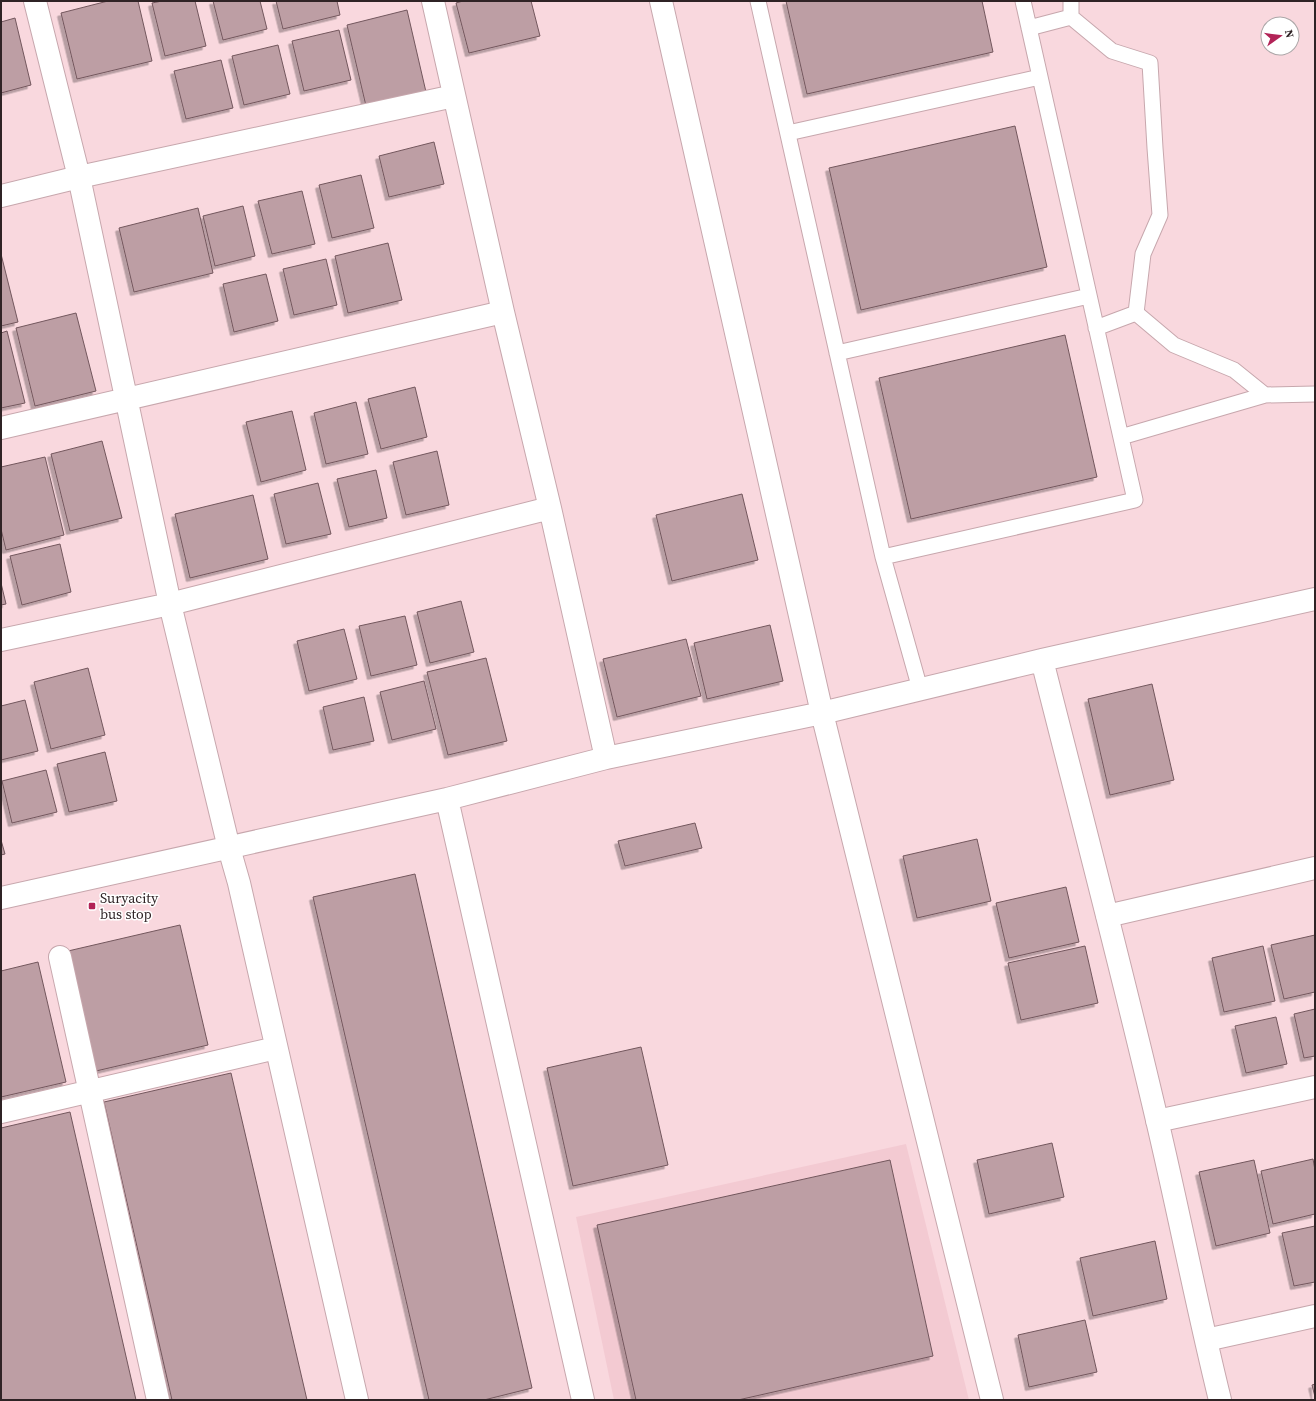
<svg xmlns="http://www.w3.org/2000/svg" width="1316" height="1401" font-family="'Source Serif 4',serif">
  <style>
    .built { fill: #f3cad2 }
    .building { fill: #bd9ea4; stroke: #73575d; filter: url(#shadow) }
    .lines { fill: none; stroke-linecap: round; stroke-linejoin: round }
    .service-casing { stroke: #c7a7ad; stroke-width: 17 }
    .minor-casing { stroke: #c7a7ad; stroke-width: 24 }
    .service { stroke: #fff; stroke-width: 15 }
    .minor { stroke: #fff; stroke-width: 22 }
    .poi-dot { fill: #b22357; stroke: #fff; stroke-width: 1.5 }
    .labels { text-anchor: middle; stroke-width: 3; stroke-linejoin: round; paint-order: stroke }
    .poi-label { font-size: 14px; fill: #2f2325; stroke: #fff; text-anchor: start }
  </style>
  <defs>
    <filter id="shadow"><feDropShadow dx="-3.5" dy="3.5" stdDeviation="0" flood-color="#0004"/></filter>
  </defs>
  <rect width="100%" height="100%" fill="#f9d8de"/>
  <path class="built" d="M906,1144l63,256h-355l-38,-183z"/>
  <path class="building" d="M108,1h30l14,60 -75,18 -16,-66z
    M162,1h33l11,45 -41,10 -13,-53z
    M213,1h47l7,28 -44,11z
    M276,1h61l3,14 -57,14z
    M463,1h68l9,35 -71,17 -13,-50z
    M786,1h196l11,51 -186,42z
    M407,10l19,82 -60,14 -19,-81z
    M15,18l16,67 -30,8v-71z
    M339,30l12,50 -47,11 -12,-50z
    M278,45l12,49 -46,11 -12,-49z
    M221,60l12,48 -47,11 -12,-48z
    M1015,126l32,141 -186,43 -32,-142z
    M434,142l10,42 -55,13 -10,-41z
    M361,175l13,53 -42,10 -13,-53z
    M302,191l13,53 -43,10 -14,-53z
    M243,206l12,50 -40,10 -12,-50z
    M198,208l15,65 -79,19 -15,-64z
    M388,243l14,57 -54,13 -13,-57z
    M1,254l17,68 -17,4z
    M326,259l11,46 -43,10 -11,-46z
    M266,274l12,47 -44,11 -11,-48z
    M76,313l20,78 -61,15 -19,-78z
    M7,331l18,72 -24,5v-75z
    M1065,335l32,142 -186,42 -32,-141z
    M415,387l12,50 -46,12 -13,-50z
    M356,402l12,52 -42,10 -12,-51z
    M292,411l14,59 -45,12 -15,-60z
    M102,441l20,77 -52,13 -19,-77z
    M437,451l12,54 -43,10 -13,-53z
    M45,457l19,78 -58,15 -5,-21v-62z
    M376,470l11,48 -38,9 -12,-48z
    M318,483l13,51 -45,10 -12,-50z
    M742,494l16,66 -86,21 -16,-66z
    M253,495l15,64 -78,19 -15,-64z
    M60,544l11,48 -49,13 -12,-49z
    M1,583l5,21 -5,1z
    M461,601l13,51 -44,11 -13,-51z
    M405,616l12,49 -46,11 -12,-50z
    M770,625l13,56 -76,18 -13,-56z
    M344,629l13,50 -48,12 -12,-50z
    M686,639l15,57 -84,21 -14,-58z
    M486,658l21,83 -59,14 -21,-83z
    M88,668l17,67 -54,14 -17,-67z
    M424,681l12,48 -44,11 -12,-48z
    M1152,684l22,96 -64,15 -22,-96z
    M364,697l10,44 -41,9 -10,-43z
    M25,700l13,51 -37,9v-54z
    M105,752l12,49 -48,11 -12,-48z
    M46,770l11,42 -45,11 -10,-42z
    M695,823l7,25 -77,18 -7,-25z
    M977,839l14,62 -74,17 -14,-62z
    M1,840l4,14 -4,1z
    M415,874l117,514 -48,12h-55l-116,-503z
    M1066,887l13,55 -70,16 -13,-55z
    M180,925l28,120 -112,26 -28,-120z
    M1315,935v57l-31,7 -13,-54z
    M1085,946l13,57 -77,17 -13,-57z
    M1263,946l12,55 -51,11 -12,-54z
    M38,962l28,120 -65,15v-126z
    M1315,1009v47l-11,2 -10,-44z
    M1276,1017l11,47 -41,9 -11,-47z
    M641,1047l27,118 -95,21 -26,-118z
    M231,1073l76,327h-135l-68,-298z
    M70,1112l66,288h-135v-272z
    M1052,1143l12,54 -75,17 -12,-54z
    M1313,1159l2,11v44l-42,10 -12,-53z
    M890,1160l43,196 -195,44h-102l-39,-175z
    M1254,1160l16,73 -54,13 -17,-74z
    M1315,1226v56l-21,4 -12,-53z
    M1155,1241l12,58 -74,17 -13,-58z
    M1085,1320l12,52 -68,15 -11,-52z
    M1315,1384v13l-3,-12z"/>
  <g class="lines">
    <g class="service-casing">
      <path id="service" d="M758,1l125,556 37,132
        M1071,1v16l41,34 38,12 5,85 5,67 -17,39 -7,59 38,32 60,25 31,25 50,-1
        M1029,28l42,-11
        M788,133l252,-56
        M1096,328l40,-15
        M837,353l252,-57
        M1121,437l144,-42
        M883,557l252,-57 -112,-499"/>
    </g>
    <g class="minor-casing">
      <path id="minor" d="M35,1l44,176 91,427 59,244 10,35 118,517
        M433,1l70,311 47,196 56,250
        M661,1l161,712 170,687
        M1,196l78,-19 375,-81
        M1,428l502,-116
        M1,640l169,-36 380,-96
        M1042,660c39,154 79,306 115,460 22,93 40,187 63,280
        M447,799l136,601
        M1,898l446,-99 159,-41 216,-45 220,-53 273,-61
        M1107,916l208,-48
        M60,957l98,443
        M1,1112l275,-64
        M1157,1121l158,-34
        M1206,1340l109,-24"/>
    </g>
    <use href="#service" class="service"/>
    <use href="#minor" class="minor"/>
  </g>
  <rect class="poi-dot" x="88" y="902" width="8" height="8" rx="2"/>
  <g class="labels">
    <g class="poi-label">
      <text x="100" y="903">Suryacity<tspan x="100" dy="16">bus stop</tspan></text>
    </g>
  </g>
  <rect width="1316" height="1401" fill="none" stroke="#2f2325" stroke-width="4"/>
  <g transform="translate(1280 36) rotate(76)"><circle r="19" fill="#ffffff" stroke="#aca7a8"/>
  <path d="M0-3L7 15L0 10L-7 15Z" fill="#b22357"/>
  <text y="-6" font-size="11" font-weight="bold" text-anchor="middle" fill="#2f2325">N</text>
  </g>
</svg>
